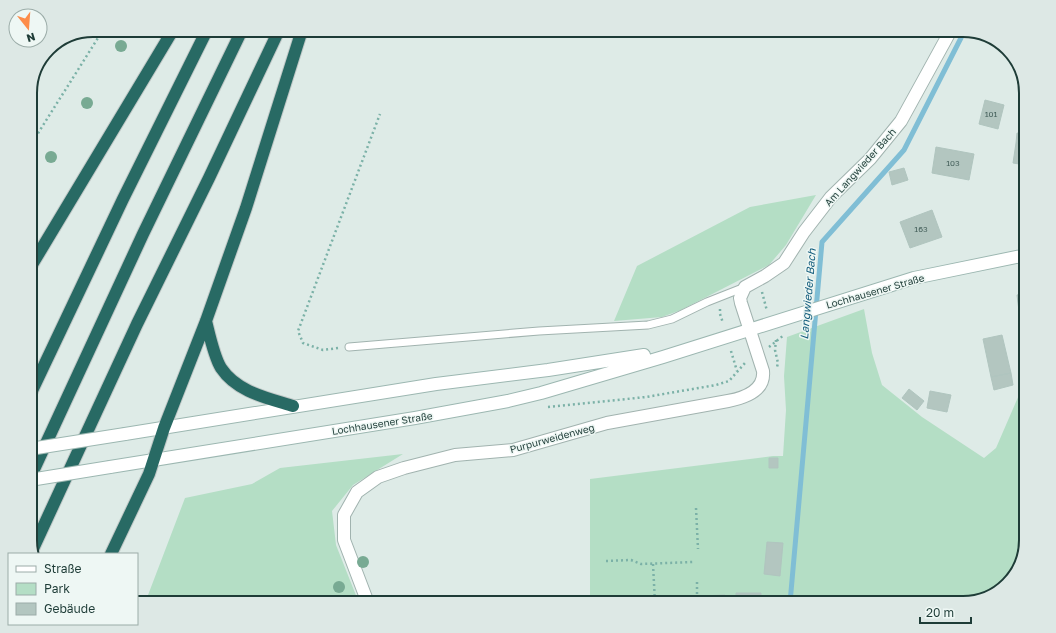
<svg xmlns="http://www.w3.org/2000/svg" width="1056" height="633" font-family="'Golos Text',sans-serif">
  <style>
    .green { fill: #b4dec5 }
    .lines { fill: none; stroke-linecap: round; stroke-linejoin: round }
    .stream { stroke: #80bed5; stroke-width: 5 }
    .building { fill: #b3c6c0; stroke: #b0c5bf }
    .lane-casing { stroke: #a1b3af; stroke-width: 9 }
    .street-casing { stroke: #a1b3af; stroke-width: 14 }
    .secondary-casing { stroke: #9cb7b1; stroke-width: 14 }
    .highway-casing { stroke: #c0c8c7; stroke-width: 14 }
    .path { stroke: #7bb1a7; stroke-width: 2.5; stroke-dasharray: 2 3; stroke-linecap: butt }
    .lane { stroke: #fff; stroke-width: 7 }
    .street { stroke: #fff; stroke-width: 12 }
    .secondary { stroke: #fff; stroke-width: 12 }
    .highway { stroke: #286a64; stroke-width: 12 }
    .secondary-bridge-casing { stroke: #9cb7b1; stroke-width: 14; stroke-linecap: butt }
    .secondary-bridge { stroke: #fff; stroke-width: 12 }
    .tree { fill: #78aa93 }
    .labels { text-anchor: middle; stroke-width: 3; stroke-linejoin: round; paint-order: stroke }
    .number-label { font-size: 8px; fill: #435e59 }
    .street-label { font-size: 10px; fill: #1e3c37; stroke: #eef7f4 }
    .water-label { font-size: 11px; font-style: italic; fill: #145d7c; stroke: #eef7f4 }
    .rim { fill: none; stroke: #1e3c37; stroke-width: 2 }
  </style>
  <rect width="100%" height="100%" fill="#deebe7"/>
  <path class="green" d="M816,195l-30,50 -17,20 -88,45 -19,7 -48,4 23,-55 113,-59z
    M864,309l8,44 10,32 40,32 62,41 12,-10 23,-53 7,-5v150l-9,32 -23,23 -31,8h-472l99,-8v-116l183,-23h10l3,-46 -2,-34 3,-39z
    M403,454l-50,31 -21,26 4,34 23,58h-214l40,-105 67,-14 28,-16z"/>
  <g class="lines">
    <path class="stream" d="M790,603l32,-361 82,-92 61,-120"/>
  </g>
  <path class="building" d="M985,100l19,5 -6,24 -19,-5z
    M1017,133l9,1v10l-10,-1z
    M1016,143l10,1 -1,21 -12,-2z
    M936,147l38,7 -5,26 -37,-7z
    M904,168l4,12 -16,5 -3,-13z
    M932,210l10,27 -32,11 -10,-26z
    M1024,286h2v33h-6l-3,-24 8,-2z
    M1002,335l9,38 -20,4 -8,-38z
    M1011,373l2,12 -19,5 -3,-13z
    M909,389l15,12 -7,9 -15,-12z
    M930,391l21,4 -4,17 -20,-4z
    M769,458h9v10h-9z
    M767,542l16,1 -3,33 -16,-2z
    M736,593h25v10h-29v-2h4z
    M725,595l1,8h-24l-1,-7z"/>
  <g class="lines">
    <g class="lane-casing">
      <path id="lane" d="M349,347l190,-16 109,-6 24,-6 35,-17 38,-15"/>
    </g>
    <g class="street-casing">
      <path id="street" d="M368,603l-24,-63v-25l13,-23 21,-15 26,-9 51,-13 58,-5 94,-27 121,-22c16,-3 37,-10 35,-30l-22,-68 -1,-5 5,-11 20,-11 19,-13 20,-31 27,-35 39,-38 31,-38 50,-91"/>
    </g>
    <g class="secondary-casing">
      <path id="secondary" d="M125,434l311,-50 112,-14 96,-15
        M110,467l305,-49 93,-17 33,-8 122,-36 251,-79 112,-23"/>
    </g>
    <g class="highway-casing">
      <path id="highway" d="M30,268l143,-238
        M206,321c3,12 8,36 15,47 16,24 46,30 72,38
        M30,395l93,-196 84,-169
        M30,478l113,-244 99,-204
        M32,551l105,-227 72,-146 70,-148
        M111,554l38,-80 15,-46 42,-107 40,-113 56,-178"/>
    </g>
    <path class="path" d="M30,146l73,-116
      M762,292l5,19
      M720,309v5l3,9
      M776,340l-1,10 3,13 -1,4
      M769,347l15,-12
      M338,348l-15,2 -20,-7 -5,-12 82,-217
      M731,351l6,20
      M548,407l98,-10 70,-12 13,-4 16,-18
      M696,508l2,41
      M606,561l25,-1 10,4 52,-2
      M653,564l2,39
      M697,582v21
      M581,603v-4"/>
    <use href="#lane" class="lane"/>
    <use href="#street" class="street"/>
    <use href="#secondary" class="secondary"/>
    <use href="#highway" class="highway"/>
    <g class="secondary-bridge-casing">
      <path id="secondary-bridge" d="M30,449l95,-15
        M30,480l80,-13"/>
    </g>
    <use href="#secondary-bridge" class="secondary-bridge"/>
  </g>
  <g class="tree">
    <circle cx="121" cy="46" r="6"/>
    <circle cx="87" cy="103" r="6"/>
    <circle cx="51" cy="157" r="6"/>
    <circle cx="363" cy="562" r="6"/>
    <circle cx="339" cy="587" r="6"/>
  </g>
  <g class="labels">
    <g class="number-label">
      <text x="991" y="117">101</text>
      <text x="953" y="166">103</text>
      <text x="921" y="232">163</text>
    </g>
    <g class="street-label">
      <text transform="translate(860 167) rotate(-48)" y="4">Am Langwieder Bach</text>
      <text transform="translate(875 291) rotate(-16)" y="4">Lochhausener Straße</text>
      <text transform="translate(382 423) rotate(-9)" y="4">Lochhausener Straße</text>
      <text transform="translate(552 438) rotate(-15)" y="4">Purpurweidenweg</text>
    </g>
    <g class="water-label">
      <text transform="translate(808 294) rotate(-85)" y="4">Langwieder Bach</text>
    </g>
  </g>
  <path d="M0 0H1056V633H0ZM93 37H963A56 56 0 0 1 1019 93V540A56 56 0 0 1 963 596H93A56 56 0 0 1 37 540V93A56 56 0 0 1 93 37Z" fill="#dde8e5" fill-rule="evenodd"/>
  <path class="rim" d="M93 37H963A56 56 0 0 1 1019 93V540A56 56 0 0 1 963 596H93A56 56 0 0 1 37 540V93A56 56 0 0 1 93 37Z"/>
  <rect x="8" y="553" width="130" height="72" fill="#eef7f4" stroke="#9baca8"/>
  <rect x="16" y="566" width="20" height="6" fill="#ffffff" stroke="#9baca8"/>
  <text x="44" y="573" font-size="12" fill="#1e3c37">Straße</text>
  <rect x="16" y="583" width="20" height="12" fill="#b4dec5" stroke="#9baca8"/>
  <text x="44" y="593" font-size="12" fill="#1e3c37">Park</text>
  <rect x="16" y="603" width="20" height="12" fill="#b3c6c0" stroke="#9baca8"/>
  <text x="44" y="613" font-size="12" fill="#1e3c37">Gebäude</text>
  <g transform="translate(28 28) rotate(163)"><circle r="19" fill="#eef7f4" stroke="#9baca8"/>
  <path d="M0-3L7 15L0 10L-7 15Z" fill="#fd8c49"/>
  <text y="-6" font-size="11" font-weight="bold" text-anchor="middle" fill="#1e3c37">N</text>
  </g>
  <path d="M920 617v6h51v-6" fill="none" stroke="#1e3c37" stroke-width="2"/>
  <text x="926" y="617" font-size="12" fill="#1e3c37" stroke="#eef7f4" stroke-width="3" paint-order="stroke">20 m</text>
</svg>
